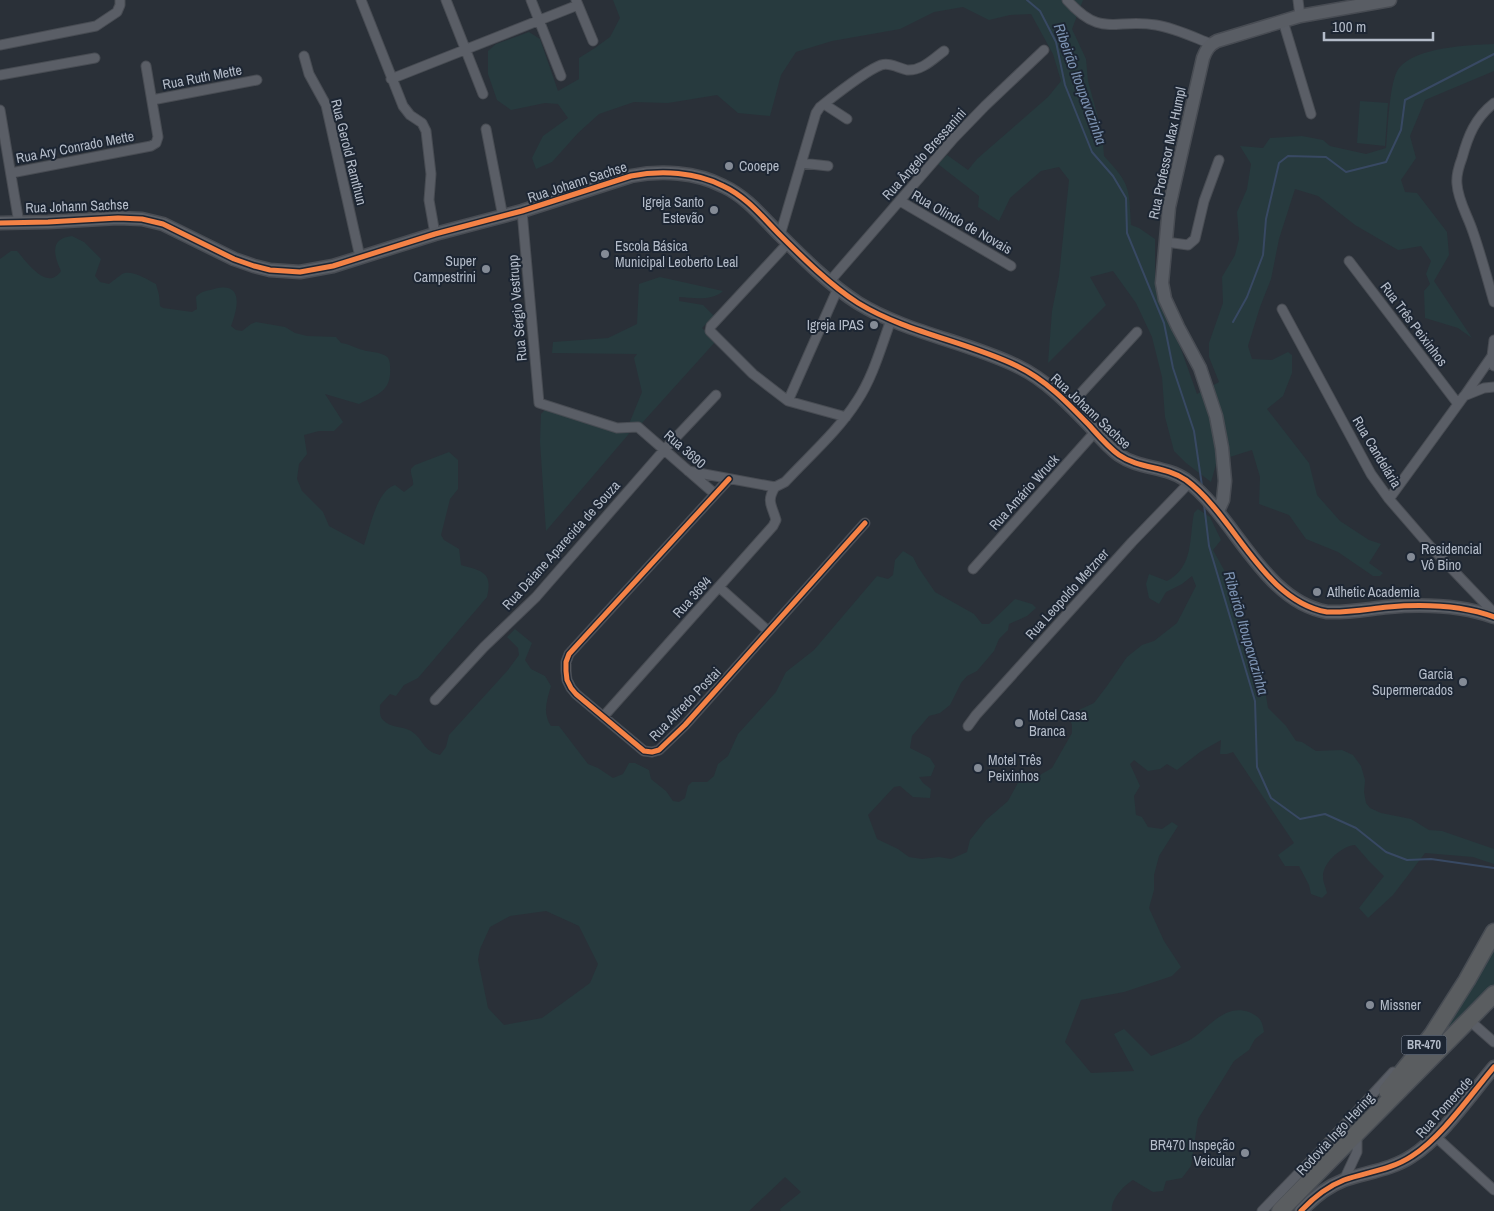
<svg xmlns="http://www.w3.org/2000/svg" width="1494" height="1211" font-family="'Archivo Narrow',sans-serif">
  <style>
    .green { fill: #273a3e; fill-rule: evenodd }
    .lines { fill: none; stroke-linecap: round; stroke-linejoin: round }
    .stream { stroke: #384963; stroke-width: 2 }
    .street-casing { stroke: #484c53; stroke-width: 11 }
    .secondary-casing { stroke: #484c53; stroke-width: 15 }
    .highway-casing { stroke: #474c53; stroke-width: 19 }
    .street { stroke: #5a5e66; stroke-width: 9 }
    .secondary { stroke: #595d64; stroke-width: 12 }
    .highway { stroke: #5a5d60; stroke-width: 16 }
    .cycleway-casing { stroke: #1d2633; stroke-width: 8 }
    .cycleway { stroke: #f48246; stroke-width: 5 }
    .poi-dot { fill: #848b96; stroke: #1d2633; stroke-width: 2 }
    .labels { text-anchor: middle; stroke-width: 4; stroke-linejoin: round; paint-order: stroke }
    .shield { fill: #1d2633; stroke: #878f9c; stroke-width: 1 }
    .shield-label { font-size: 12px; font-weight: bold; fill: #b4bcc9 }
    .street-label { font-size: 14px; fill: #b4bcc9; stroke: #1d2633 }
    .poi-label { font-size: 14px; fill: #b4bcc9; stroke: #1d2633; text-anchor: start }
    .water-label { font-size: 15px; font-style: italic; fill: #7c92b1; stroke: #1d2633 }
  </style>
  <rect width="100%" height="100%" fill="#2a3038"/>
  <path class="green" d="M613,0h470l-11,29 14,30 2,22 14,51 2,24c26,28 25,31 27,69l8,3 16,11v38l12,38 10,23 20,56 22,-12 -10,-25v-14l14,-40 -1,-26 13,-22 4,-16 -2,-27 10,-23 4,-25 -11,-18 23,2 7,-10 32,-2 21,4 7,6 36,8 20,-6c2,-17 3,-68 13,-80 17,-21 70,-23 95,-24v27l-69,29 -15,36 6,22 -15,22 4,12 12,1 30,39 2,23 -15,26 38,57 -14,-10 -33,-10 -1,-27 6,-7 -4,-10 5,-13 -10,-15 -23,4 -43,-25 -37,-29 -23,-7 -16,50 -8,40 -11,28 -12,39 4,13 20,1 16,-8 4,3v18l-9,23 -16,13 42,54 8,32 23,26 29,19 12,4 -12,19 14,10 -3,3h-7l-35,-24 -32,-13 -17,-24 -30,-11 1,-27 -8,-27 -35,11 -6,21 -25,-19 -12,-12 -9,-34 -3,-40 -10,-40 -16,-34 -23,-32 -23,6 16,28 -58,58 4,-52 7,-35 10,-96 -10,-13 -18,4 -31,27 -11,23 -21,-14 1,-11 -41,-32 9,-9 21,15 9,-11 71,-62 13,-16 -8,-27 -22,-40 -21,1 -21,5 -26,-13 -29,5 -34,17 -68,12 -36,11 -15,23 -11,41 -32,-3 -21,-18 -49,8 -34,-1 -35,12 -21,19 -26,29 -16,7 -4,-11 11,-22 25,-18 -10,-14 -13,-1 -34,7 -14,-10 -9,-26v-23l8,-7 33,-12 11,7 18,52 21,-12v-21l16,-10 15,-11 10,-19z
    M1360,101l28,2 -3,43 -28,-3z
    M72,236l12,6 17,17 -6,17 5,6 9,2c4,-3 9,-7 13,-10 9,-5 25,5 34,10l3,11 1,11 3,2 29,4 5,-3 -1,-12c5,-6 11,-6 18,-8 30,-8 24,19 17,37l5,4 6,1 9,-7 5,-2 29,5 10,6 12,3 29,1 5,6c9,1 14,5 22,7 6,2 17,2 23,6 3,2 4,6 4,10 2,25 -11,28 -31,38l-34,-10 18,28 -9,9h-15l-15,4 3,19 -8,10 -2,15 5,12 21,21 6,14 35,19c6,-16 12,-54 31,-60l9,7 9,-7c1,-6 -3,-10 -2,-16l4,-4 34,-13 9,8v29l-8,10 -9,36 3,5 15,9 2,16c21,6 32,7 26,32l-69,81 -14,7 -8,11 -6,-2 -10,11c0,5 -1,11 3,15 7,8 20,6 28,11 14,9 10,19 29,24l6,-8 3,-12 59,-65 11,-15 -1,-7 -11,-11 8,-8 17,14 -7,17 6,9 14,7 6,10c-4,14 -9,27 0,40h8l29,38 10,4 15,10 10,-4 6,-11h6l14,7 2,9 15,12 7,10 6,1 6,-4 3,-12 4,-4h15l7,-6 4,-12 10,-8 10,-22 38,-42 10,-20 28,-22 63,-74 11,3 5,-4 2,-15 8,-9 10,6 5,10 17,25 39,22 8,10h7l26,-25 17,5 4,4 -9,8 -18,8 -1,6 -9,9 -5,12 -17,20 -10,5 -6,7 -11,22 -10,8 -11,3 -17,20 -2,12 20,10 5,8 -4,10 -12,1 4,6 8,6 -1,9 -17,-1 -13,-11 -6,1 -26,28 9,24 21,10 11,8 13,2 17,-2 12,2 16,-7 3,-12 16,-20 22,-19 12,-22 9,-5 9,2 14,-8 20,-35v-8l-4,-10 26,-12 13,-17 20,-29 15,-12 12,-4 23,-18 19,-37 -4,-10 -10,8 -16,8 -7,12 -10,-6 -3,-14 3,-10 18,7c27,-14 22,-43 27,-68l4,-4 12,8 11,23 -8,10 26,47 -4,6 9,27 7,9 2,24 11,21 4,24 18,18 10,15 6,1 14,9 26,-1 11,5 8,11 4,14 -1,12 2,11 4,5 11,5 30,6 18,11 13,1 52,18v15l-21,-7 -48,-4 -32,42 -25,23 -9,-10 25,-32 -16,-16 -13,-15c-12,0 -33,18 -32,32 0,5 3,11 4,16l-5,5 -11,-4 -2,-9 -10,-19h-14l-7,-11 16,-12 -61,-91 -6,2h-7l1,-14 -21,12 -23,18 -10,-6 -7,5 -12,2 -14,-11 -4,4 10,22 -6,10 2,19 6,2 6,10 14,2 10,-7 6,4 -19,30 -5,19v15l-5,18 15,33 17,26 -9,9 -48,16 -43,8 -16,42 26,31 43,-2 -20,-37 10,-5 27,27c12,-5 25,-9 37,-15 20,-11 35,-38 61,-29 11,5 13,8 15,20l-9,7 -6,11 -15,11 -36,58 -7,47 -9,12 -16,3 -3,10 -10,1 -20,-12c-9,5 -23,20 -21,31h-331l-1,-2 21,-17 -16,-15 -36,34h-749v-952l11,-8h6c10,11 30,41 44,20 -7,-15 -12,-33 11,-35zM546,911l33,15 19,38 -8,19 -48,35 -38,7 -16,-17 -10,-48 2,-11 10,-22 20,-11z
    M660,277l63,14c-10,10 -30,7 -44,6v4l24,4 11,11 -12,12 14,13 -74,82 -13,1 13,-32 -8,-34 3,-4 -85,-1 1,-11 55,-4 29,-14 2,-40z
    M545,410l54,17 18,4 16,-2 -87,102 -6,-89 1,-28z
    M1494,947v40l-105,111z"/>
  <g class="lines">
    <path class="stream" d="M1027,0l13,11 16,31 9,43 27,67 21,24 13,22 1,35 37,90 9,45 21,63 8,55
      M1233,322l14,-25 16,-42 3,-36 13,-56 9,-7 38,1 20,15 40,-10 15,-32 4,-30 89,-46
      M1204,504l5,42 46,155 2,66 14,31 29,21 25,-5 31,14 30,24 21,8 24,-1 63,9"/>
    <g class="street-casing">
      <path id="street" d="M361,0l42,106 7,9 12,8 4,8 5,43 -2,26 6,34
        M446,0l37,94
        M531,0l30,76
        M576,0l17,41
        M1067,0c35,39 47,18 89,25 19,3 37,12 55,19
        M1298,0l2,16
        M1283,21l28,93
        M0,45l96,-19 21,-14 3,-7v-5
        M304,56l5,18 17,31 34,152
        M0,75l95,-17
        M391,79l187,-74
        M152,100l105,-20
        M1494,103c-19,15 -26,33 -32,55 -3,8 -6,18 -5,26 1,17 11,32 16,48 8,23 14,46 21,70
        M824,104l23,15
        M0,110l19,113
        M486,129l17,88
        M801,163l27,3
        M11,173l140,-27 5,-3 2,-6 -12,-71
        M900,201l111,65
        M522,211l17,192 78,25 21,-1 77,67
        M780,235l36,-122 4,-6c14,-11 45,-36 61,-42 9,-3 17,3 26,5 15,1 26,-11 37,-19
        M1166,242l22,3 7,-6 9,-38 15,-41
        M788,243l-77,83 -1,5 43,43 35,27 58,16
        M1349,261l109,143
        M830,281l124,-143 31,-32 59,-56
        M1282,309l89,165 18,25 39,45 66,69
        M1494,340l-2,16 2,10
        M1465,395l27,-39
        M788,401l50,-113
        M1070,405l67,-73
        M688,471l87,16
        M729,479l-160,175 -3,8v9l1,9 4,8 5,6 68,57 8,1 7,-2 26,-25 180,-202
        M775,487l10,-5c24,-26 53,-51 72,-81 16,-24 24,-54 34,-81
        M1389,499l75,-103 20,-8 10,-1
        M973,569l122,-137
        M719,587l49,44
        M435,700l49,-53 52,-50 128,-147 52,-55
        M603,717l170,-191 3,-6c-4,-15 -10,-18 -1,-33
        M968,726l8,-11 156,-173 57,-59
        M1469,1020l25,22
        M1436,1137l58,53
        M1344,1180l13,-28v-18
        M1262,1211l60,-62 71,-77"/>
    </g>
    <g class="secondary-casing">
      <path id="secondary" d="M0,223l48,-1 70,-4 24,1 21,5 71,35 20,7 16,4 30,2 33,-6 102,-32 87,-23 109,-35c30,-6 65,-4 92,10 24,11 40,32 58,50 23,23 49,49 77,67 49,30 107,38 159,63 29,14 50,36 72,59 9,10 19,22 30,30 20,14 47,11 67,25 49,36 77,121 141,132 20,1 41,-3 61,-5 35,-3 73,-2 106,10
        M1218,511l5,-11 2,-19 -3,-33 -6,-32 -16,-48 -22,-41 -13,-28 -3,-16 7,-76 34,-149c3,-8 6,-13 14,-17l83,-25 90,-16
        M1301,1211c12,-13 25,-24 43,-31 23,-8 47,-10 68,-24 30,-19 59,-62 82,-89"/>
    </g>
    <g class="highway-casing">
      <path id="highway" d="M1387,1091l45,-56 35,-55 27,-48
        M1280,1211c71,-73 143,-144 214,-217"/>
    </g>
    <use href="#street" class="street"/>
    <use href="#secondary" class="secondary"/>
    <use href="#highway" class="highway"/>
    <g class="cycleway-casing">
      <path id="cycleway" d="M0,223l48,-1 70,-4 24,1 21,5 71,35 20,7 16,4 30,2 33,-6 102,-32 87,-23 109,-35c30,-6 65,-4 92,10 24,11 40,32 58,50 23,23 49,49 77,67 49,30 107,38 159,63 29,14 50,36 72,59 9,10 19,22 30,30 20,14 47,11 67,25 49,36 77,121 141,132 20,1 41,-3 61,-5 35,-3 73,-2 106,10
        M729,479l-160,175 -3,8v9l1,9 4,8 5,6 68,57 8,1 7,-2 26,-25 180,-202
        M1301,1211c12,-13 25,-24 43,-31 23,-8 47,-10 68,-24 30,-19 59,-62 82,-89"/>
    </g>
    <use href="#cycleway" class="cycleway"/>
  </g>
  <g class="poi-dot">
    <circle cx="729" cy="166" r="5"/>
    <circle cx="714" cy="210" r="5"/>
    <circle cx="605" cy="254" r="5"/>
    <circle cx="486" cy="269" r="5"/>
    <circle cx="874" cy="325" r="5"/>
    <circle cx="1411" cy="557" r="5"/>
    <circle cx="1317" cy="592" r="5"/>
    <circle cx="1463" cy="682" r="5"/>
    <circle cx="1019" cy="723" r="5"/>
    <circle cx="978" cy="768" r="5"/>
    <circle cx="1370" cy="1005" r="5"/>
    <circle cx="1245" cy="1153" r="5"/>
  </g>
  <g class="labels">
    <rect class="shield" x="1401.5" y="1035.5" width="45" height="19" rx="4"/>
    <g class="shield-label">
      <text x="1424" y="1049">BR-470</text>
    </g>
    <g class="street-label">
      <text transform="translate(202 77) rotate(-11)" y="5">Rua Ruth Mette</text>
      <text transform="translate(75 147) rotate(-11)" y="5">Rua Ary Conrado Mette</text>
      <text transform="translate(349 152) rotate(76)" y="5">Rua Gerold Ramthun</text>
      <text transform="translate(1167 153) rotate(-78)" y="5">Rua Professor Max Humpl</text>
      <text transform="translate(924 154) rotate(-48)" y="5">Rua Ângelo Bressanini</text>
      <text transform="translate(577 182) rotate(-18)" y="5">Rua Johann Sachse</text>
      <text transform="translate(77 206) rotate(-2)" y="5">Rua Johann Sachse</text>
      <text transform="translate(962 222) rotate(30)" y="5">Rua Olindo de Novais</text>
      <text transform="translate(517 308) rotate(-95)" y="5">Rua Sérgio Vestrupp</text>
      <text transform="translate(1414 324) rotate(53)" y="5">Rua Três Peixinhos</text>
      <text transform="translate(1091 411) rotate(43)" y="5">Rua Johann Sachse</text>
      <text transform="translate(685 449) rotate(41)" y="5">Rua 3690</text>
      <text transform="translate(1377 452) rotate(59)" y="5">Rua Candelária</text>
      <text transform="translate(1024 492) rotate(-48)" y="5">Rua Amário Wruck</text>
      <text transform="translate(561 545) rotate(-48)" y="5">Rua Daiane Aparecida de Souza</text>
      <text transform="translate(1067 594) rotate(-48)" y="5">Rua Leopoldo Metzner</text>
      <text transform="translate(692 597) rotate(-48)" y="5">Rua 3694</text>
      <text transform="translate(685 704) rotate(-46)" y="5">Rua Alfredo Postai</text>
      <text transform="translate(1444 1107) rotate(-48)" y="5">Rua Pomerode</text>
      <text transform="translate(1335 1134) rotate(-47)" y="5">Rodovia Ingo Hering</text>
    </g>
    <g class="poi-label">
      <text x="739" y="171">Cooepe</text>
      <text x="704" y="207" text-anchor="end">Igreja Santo<tspan x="704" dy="16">Estevão</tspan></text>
      <text x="615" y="251">Escola Básica<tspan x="615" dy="16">Municipal Leoberto Leal</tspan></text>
      <text x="476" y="266" text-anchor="end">Super<tspan x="476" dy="16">Campestrini</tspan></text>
      <text x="864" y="330" text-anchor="end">Igreja IPAS</text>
      <text x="1421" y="554">Residencial<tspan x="1421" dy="16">Vô Bino</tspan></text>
      <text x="1327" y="597">Atlhetic Academia</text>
      <text x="1453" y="679" text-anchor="end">Garcia<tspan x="1453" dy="16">Supermercados</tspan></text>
      <text x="1029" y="720">Motel Casa<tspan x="1029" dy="16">Branca</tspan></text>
      <text x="988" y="765">Motel Três<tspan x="988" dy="16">Peixinhos</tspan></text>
      <text x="1380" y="1010">Missner</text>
      <text x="1235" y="1150" text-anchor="end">BR470 Inspeção<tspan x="1235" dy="16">Veicular</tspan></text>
    </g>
    <g class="water-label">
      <text transform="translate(1080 84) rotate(70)" y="5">Ribeirão Itoupavazinha</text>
      <text transform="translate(1246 633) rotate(74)" y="5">Ribeirão Itoupavazinha</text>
    </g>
  </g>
  <path d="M1324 32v8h109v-8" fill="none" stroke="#b4bcc9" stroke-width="2.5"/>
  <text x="1332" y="32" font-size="15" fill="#b4bcc9" stroke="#1d2633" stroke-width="4" paint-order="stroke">100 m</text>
</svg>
